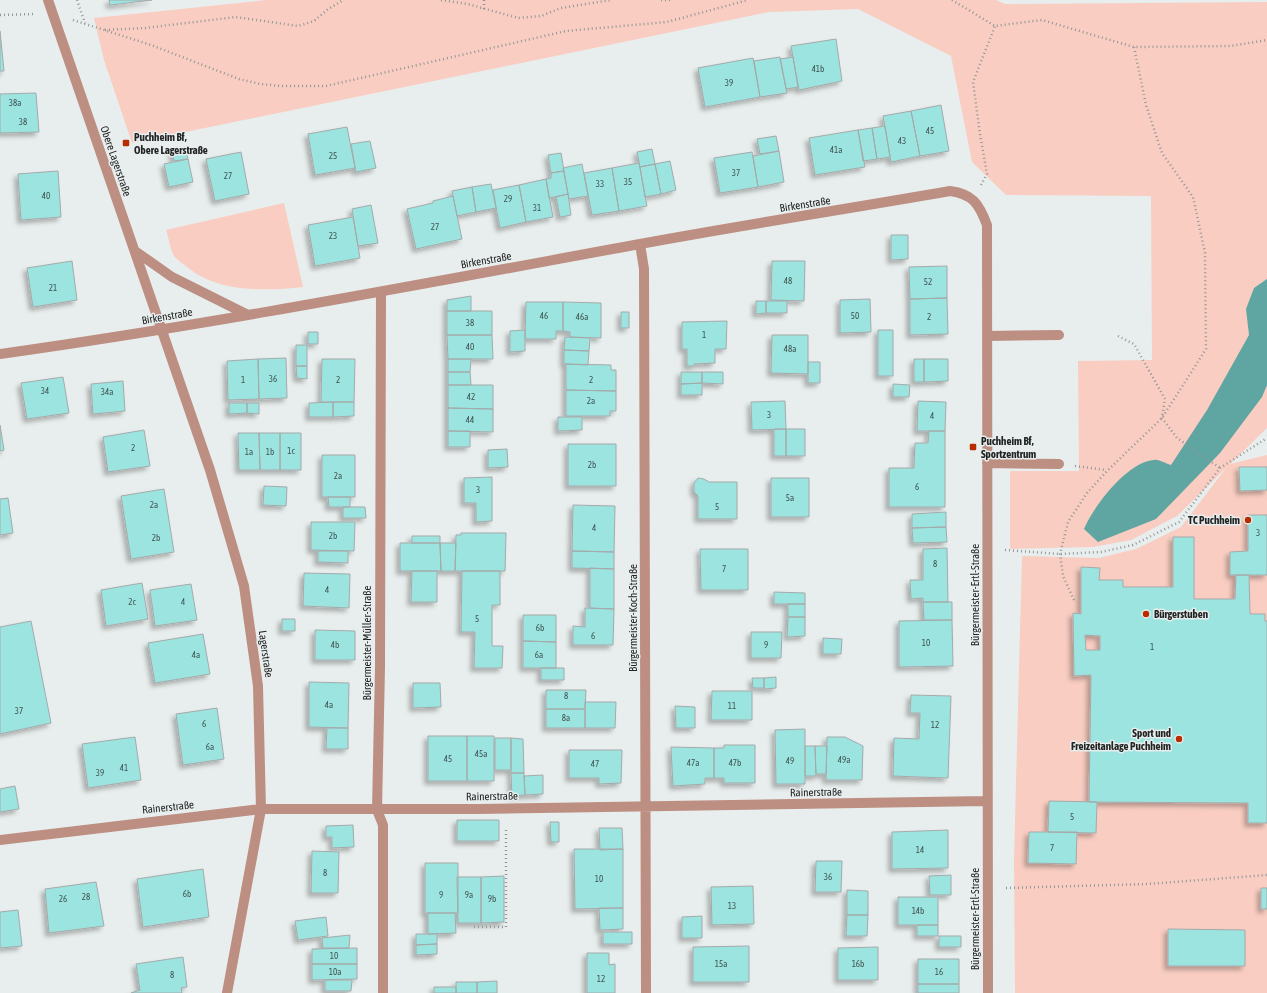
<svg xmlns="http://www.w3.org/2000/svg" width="1267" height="993" font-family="'Asap Condensed',sans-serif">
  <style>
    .green { fill: #f9cdc1 }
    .water { fill: #5fa6a2 }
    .building { fill: #9ce4df; stroke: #a4aaaa; fill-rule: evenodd; filter: url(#shadow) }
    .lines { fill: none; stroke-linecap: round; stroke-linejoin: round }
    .path { stroke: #929696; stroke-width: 2.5; stroke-dasharray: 1 3; stroke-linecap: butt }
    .minor { stroke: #bd8e82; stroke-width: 10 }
    .poi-dot { fill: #b72d00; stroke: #e8eeed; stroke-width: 1.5 }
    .labels { text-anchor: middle; stroke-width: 3; stroke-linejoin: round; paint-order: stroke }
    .number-label { font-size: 9px; fill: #405453 }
    .poi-label { font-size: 11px; font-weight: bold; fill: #222424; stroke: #e8eeed; text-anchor: start }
    .street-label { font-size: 11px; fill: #222424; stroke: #e8eeed }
  </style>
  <defs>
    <filter id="shadow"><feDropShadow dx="-3.5" dy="3.5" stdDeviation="2" flood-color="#0004"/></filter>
  </defs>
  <rect width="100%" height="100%" fill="#e8eeed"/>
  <path class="green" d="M267,0h729l9,4 262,-2v426l-37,36 37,-9v538h-252l-1,-134 8,-303 77,2 37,-9 45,-22 45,-59 -49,48 -46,24 -38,7 -83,2v-78h69l-1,-110 74,-1 -1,-164 -145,-1 -34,-33 -21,-106 -93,-47 -89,3 -637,131 -28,-83 -10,-42z
    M284,203l19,84c-39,4 -86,6 -117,-21 -4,-3 -9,-6 -12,-10 -4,-7 -5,-18 -8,-26z"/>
  <path class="water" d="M1267,279v106l-5,12 -42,56 -64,66 -58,23 -14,-13c9,-22 44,-68 70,-69 5,-1 12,4 17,5l36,-55 42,-75 -3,-26 8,-21z"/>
  <path class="building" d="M109,0h43l-42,5z
    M0,31l4,40h-4z
    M836,39l6,42 -43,9 -8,-44z
    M780,57l7,36 -27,4 -6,-36z
    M793,57l5,30 -12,2 -6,-30z
    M753,58l7,39 -55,10 -7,-39z
    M36,93l3,39 -39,1v-39z
    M941,105l8,46 -29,5 -9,-45z
    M911,111l9,45 -29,6 -8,-46z
    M885,126l5,31 -13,2 -5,-31z
    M347,127l8,41 -40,7 -7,-41z
    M872,128l5,31 -14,2 -5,-31z
    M858,130l7,37 -50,8 -6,-37z
    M776,136l3,15 -19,3 -3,-15z
    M370,141l6,27 -20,4 -5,-28z
    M185,147l3,12 -14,2 -2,-11z
    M652,149l3,15 -15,3 -3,-15z
    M779,151l5,31 -26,5 -5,-31z
    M241,152l8,42 -34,7 -9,-42z
    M752,152l6,35 -38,6 -6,-35z
    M561,153l3,18 -13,2 -3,-18z
    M188,159l5,23 -24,5 -5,-23z
    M670,161l6,29 -15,4 -6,-30z
    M639,163l8,43 -28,5 -7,-43z
    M582,164l6,32 -19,3 -6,-31z
    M655,164l6,30 -16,3 -5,-30z
    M612,168l7,43 -27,4 -8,-42z
    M58,171l3,46 -40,3 -3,-46z
    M564,171l4,23 -19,4 -3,-19 5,-1v-5z
    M546,179l7,38 -27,5 -7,-37z
    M491,184l5,24 -20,4 -4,-25z
    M519,185l7,37 -26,6 -7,-38z
    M472,187l4,25 -19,4 -5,-25z
    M568,194l3,21 -11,2 -4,-20z
    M453,196l9,43 -46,10 -9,-40 26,-6v-2z
    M371,205l7,38 -20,3 -6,-37z
    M353,217l7,41 -45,8 -7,-41z
    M891,235h17v24l-17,1z
    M72,261l5,39 -44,7 -6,-39z
    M772,261h33l-1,40 -33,-1z
    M947,266v32l-37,1 -1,-32z
    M471,296v15h-24v-11z
    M947,298l1,36 -38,1v-36z
    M870,299l1,33 -31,1v-33z
    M756,301h10v12l-10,1z
    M766,301h21v12h-21z
    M526,302h37v29h-7v8h-31z
    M563,302l38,1v35l-31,-1v-5l-7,-1z
    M447,311h45v24h-45z
    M621,312h8v16h-8z
    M727,321l-1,28h-11v14l-21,1 1,2h-8v-17h-5v-27z
    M525,330v21l-15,1v-21z
    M878,330h15v46h-15z
    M308,332h10v12h-10z
    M447,335h45l1,24h-45z
    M772,335h36v39l-37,-1z
    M565,337l25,1 -1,13 -25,-1z
    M296,345h11v21h-11z
    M564,350l25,1 -1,14 -24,-1z
    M286,358l1,40 -28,1 -1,-40z
    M258,359l1,40 -31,1 -1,-39z
    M322,359h33l-1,43h-33z
    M448,359h23l-1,13h-22z
    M914,359h10v23h-10z
    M924,359h24v22l-24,1z
    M808,362h12v21h-12z
    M566,364l45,1v5h5v21l-50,-1z
    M296,366h11v13l-10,-1z
    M448,372h22l1,13h-23z
    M681,372h21v11l-21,1z
    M702,372h21v12l-21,-1z
    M63,377l6,36 -42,6 -6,-36z
    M123,381l2,30 -32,3 -2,-30z
    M702,383v12h-21v-11z
    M893,384l17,1 -1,12h-16z
    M448,385h45v24l-45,-1z
    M566,390l50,1v20h-6v5h-44z
    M785,401l1,28 -34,1 -1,-28z
    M918,401l28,1 -1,29h-28z
    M333,402h21v14l-21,1z
    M333,402v15h-24v-14z
    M229,403h18v10l-18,1z
    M247,403h12v11l-12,-1z
    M448,408l45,1v23l-45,-1z
    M558,417h24v13l-24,1z
    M0,425l4,25 -4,1z
    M774,429h12v27h-12z
    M786,429h19v27h-19z
    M144,430l6,36 -42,6 -5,-35z
    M448,431h22v16h-22z
    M929,431h16v76h-56v-39h25l1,-25h13z
    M238,433h21l1,37h-21z
    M259,433h21v37h-20z
    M280,433h21v37h-21z
    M568,444h48v42h-48z
    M507,449l1,18 -20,1v-18z
    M322,455h33v42h-33z
    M1239,467h28v23l-27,1z
    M492,477v44l-16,1v-19h-12v-25z
    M698,478l6,1 5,3h28v37h-39v-23l-4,-4v-9z
    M771,478h38v39h-38z
    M264,486l23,1 -1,19 -23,-1z
    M164,489l10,63 -43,7 -10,-63z
    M328,497h22v10h-21z
    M8,498l5,35 -13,2v-36z
    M573,505l42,1 -1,46 -42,-1z
    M343,507h22l1,11h-23z
    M946,512v15l-34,1v-14z
    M1248,515h19v60h-37v-23l18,-1z
    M311,522h44l-1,29 -43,-1z
    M946,527l1,15 -34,1 -1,-15z
    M461,533h45l-1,38h-50l1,-36h5z
    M412,536h28v7h-28z
    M1173,537h21v62h41l1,-24h13l1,39h15v7h2v202h-19v-20l-159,-1 2,-127 -17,1 -1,-63 8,1v-47l19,1 -1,12h24v7h50zM1085,635l15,1v14h-14z
    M400,543h40l1,28h-41z
    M440,543h16l-1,28h-14z
    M947,548l1,54h-25v-4l-12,1 -1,-19h13v-31z
    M700,549h48v41h-47z
    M318,551h30v12l-30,-1z
    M572,551l42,1v17l-42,-1z
    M590,568l24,1v40l-24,-1z
    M412,571h25v31h-26z
    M462,571h38v34h-8v41h11l-1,22h-28l1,-36h-14z
    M304,573l46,1 -1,34 -46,-2z
    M142,583l6,36 -42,7 -5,-36z
    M191,584l6,36 -42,6 -5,-36z
    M774,592l31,1v11h-31z
    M923,602h29v18h-28z
    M788,604h17v13h-17z
    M585,608l29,1 -1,36h-40v-19l12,1z
    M523,615h33v27l-33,-1z
    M788,617h17v19l-18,1z
    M282,619h13v12h-13z
    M952,620l1,46 -54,1v-46z
    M31,621l20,102 -51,11v-107z
    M315,630l40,1v29h-40z
    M751,632h31l-1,26h-30z
    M203,634l7,40 -55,9 -7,-40z
    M823,638l19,1 -1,15h-18z
    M523,641l33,1v26h-33z
    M541,668h23v12h-23z
    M776,677v11l-12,1v-11z
    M752,678h12v10h-11z
    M309,682l40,1 -1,45 -39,-1z
    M413,683h27l1,24 -28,1z
    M546,690h40l-1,19h-39z
    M712,691h40v29h-41z
    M911,695l40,1 -3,82 -55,-2 1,-38 25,1 1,-26h-10z
    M585,702h31l-1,26h-30z
    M675,706l20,1v21h-19z
    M217,708l7,51 -41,6 -7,-51z
    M546,709h39v19h-39z
    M327,728h21v21h-22z
    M805,729v55h-29l-1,-54z
    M428,736h39v45h-39z
    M467,736h27v45h-27z
    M135,737l6,43 -53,8 -6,-44z
    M827,737h18l18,9 -1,34h-36z
    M495,738h16v32h-16z
    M511,738l12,1 1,34h-13z
    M724,745h31v38h-31v-5h-10v-30h10z
    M805,746h10l1,30h-11z
    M815,746h12l-1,28h-10z
    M671,747l43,1v30h-9v6l-32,2z
    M569,750h53l-1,33 -22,1v-6h-30z
    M511,773h13l1,22 -13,1z
    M543,775v19l-18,1 -1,-19z
    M15,786l4,23 -19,3v-23z
    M1049,801l48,1 -1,31 -48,-1z
    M457,820h42v21h-42z
    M550,822h9v20h-8z
    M353,825l1,22 -22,1v-11h-6v-11z
    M599,828h23l1,21 -23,1z
    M948,830v38l-56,1v-37z
    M1029,832h48l-1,32 -48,-1z
    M574,849h49v59l-48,1z
    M312,851l27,1 -1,41h-27z
    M816,861h26l-1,31h-26z
    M425,863h33v50h-33z
    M203,869l6,48 -66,10 -6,-48z
    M951,875v20h-21l-1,-19z
    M504,876v46l-23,1v-46z
    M457,877h24v46h-23z
    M96,882l8,44 -55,7 -4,-44z
    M753,886l1,38 -42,1 -1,-38z
    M1261,888h6v21h-6z
    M847,890l21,1v24h-21z
    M898,897h40v28h-40z
    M599,908h24v21l-23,1z
    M18,910l4,36 -22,2v-36z
    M428,913h27l1,20 -28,1z
    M847,915h21l-1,21h-21z
    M702,916v22h-20v-21z
    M326,917l2,19 -30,4 -3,-19z
    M917,925h21v11h-21z
    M1168,929l77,1v36h-77z
    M603,932h29v12h-29z
    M416,934h21v10l-21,1z
    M350,935l-1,13h-26l-1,-10z
    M939,936h22v11h-22z
    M437,944v10l-21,1v-10z
    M749,946v36h-56v-35z
    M878,947v33h-40v-32z
    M357,948v16h-45v-15z
    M587,953h22v12l6,-1v29h-28z
    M183,957l4,30 -6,1 1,5h-51l9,-3 -4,-26z
    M918,959h41v25h-41z
    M312,964h45v15l-45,1z
    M325,980h27l-1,11h-26z
    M497,981v12h-20v-11z
    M456,982h21v11h-21z
    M918,984h41v9h-41z
    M434,987h22v6h-22z"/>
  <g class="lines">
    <path class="path" d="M77,0l8,23
      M441,0l27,4 50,14 23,-2 20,-8 50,-8
      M484,0v9
      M661,0h9
      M952,0l43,26 47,-6 92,27 97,-1 36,-6
      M0,15l35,-1
      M73,20l78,25 88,34 21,5 20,2h46l240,-55 101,-9 81,-22
      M105,30l40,-2 91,-11 62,9 16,-5 13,-11 16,-10
      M981,185l6,-11 -7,-40 -7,-52 22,-56
      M1118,336l16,8 31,55 -3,19 15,20 43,30
      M1075,466l31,4
      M1005,550l55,4 41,-2 32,-7 46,-23 41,-54 47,-30
      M1074,600l-11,-24 -3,-22 8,-32 19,-29 20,-22 55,-53 44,-69 -1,-96 -12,-56 -31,-44 -16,-48 -12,-58
      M1006,888l142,-4 119,-9
      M474,927h32v-100"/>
    <path class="minor" d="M48,0l162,470 34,116 14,100 3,123 -34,184
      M640,244l4,25 2,724
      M135,251l37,26 74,37
      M381,292l-1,375 -3,143 6,15v168
      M988,336l71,-1
      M0,354c214,-30 427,-71 640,-110 103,-19 207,-35 310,-53 23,3 29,13 37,34l1,768
      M987,463l72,1
      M0,840l261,-31h217l509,-8"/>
  </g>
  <g class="poi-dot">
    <rect x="122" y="139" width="8" height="8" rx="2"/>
    <rect x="969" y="443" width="8" height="8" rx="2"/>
    <circle cx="1248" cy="520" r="4"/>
    <circle cx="1146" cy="614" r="4"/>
    <circle cx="1179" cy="739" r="4"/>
  </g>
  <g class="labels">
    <g class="number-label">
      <text x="818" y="72">41b</text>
      <text x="729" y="86">39</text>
      <text x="15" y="106">38a</text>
      <text x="23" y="125">38</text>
      <text x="930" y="134">45</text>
      <text x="902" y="144">43</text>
      <text x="836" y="153">41a</text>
      <text x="333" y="159">25</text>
      <text x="736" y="176">37</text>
      <text x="228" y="179">27</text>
      <text x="628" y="185">35</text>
      <text x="600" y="187">33</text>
      <text x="46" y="199">40</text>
      <text x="508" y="202">29</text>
      <text x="537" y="211">31</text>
      <text x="435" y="230">27</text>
      <text x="333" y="239">23</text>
      <text x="788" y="284">48</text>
      <text x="928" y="285">52</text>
      <text x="53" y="291">21</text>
      <text x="544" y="319">46</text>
      <text x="855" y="319">50</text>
      <text x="582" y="320">46a</text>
      <text x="929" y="320">2</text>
      <text x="470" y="326">38</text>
      <text x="704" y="338">1</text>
      <text x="470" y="350">40</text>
      <text x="790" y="352">48a</text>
      <text x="273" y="382">36</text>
      <text x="243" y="383">1</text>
      <text x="338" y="383">2</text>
      <text x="591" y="383">2</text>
      <text x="45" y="394">34</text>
      <text x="107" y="395">34a</text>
      <text x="471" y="400">42</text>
      <text x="591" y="404">2a</text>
      <text x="769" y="418">3</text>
      <text x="932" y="419">4</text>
      <text x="470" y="423">44</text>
      <text x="133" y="451">2</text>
      <text x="291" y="454">1c</text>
      <text x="249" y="455">1a</text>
      <text x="270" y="455">1b</text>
      <text x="592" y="468">2b</text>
      <text x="338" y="479">2a</text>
      <text x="917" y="490">6</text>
      <text x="478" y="493">3</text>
      <text x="790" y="501">5a</text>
      <text x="154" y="508">2a</text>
      <text x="717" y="510">5</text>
      <text x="594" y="531">4</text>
      <text x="1258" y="536">3</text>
      <text x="333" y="539">2b</text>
      <text x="156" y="541">2b</text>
      <text x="935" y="567">8</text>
      <text x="724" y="572">7</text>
      <text x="327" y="593">4</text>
      <text x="132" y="605">2c</text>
      <text x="183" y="605">4</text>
      <text x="477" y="622">5</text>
      <text x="540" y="631">6b</text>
      <text x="593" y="639">6</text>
      <text x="926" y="646">10</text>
      <text x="335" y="648">4b</text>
      <text x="766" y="648">9</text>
      <text x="1152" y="650">1</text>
      <text x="196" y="658">4a</text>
      <text x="539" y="658">6a</text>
      <text x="566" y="699">8</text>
      <text x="329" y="708">4a</text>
      <text x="732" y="709">11</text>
      <text x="19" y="714">37</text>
      <text x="566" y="721">8a</text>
      <text x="204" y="727">6</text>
      <text x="935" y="728">12</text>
      <text x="210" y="750">6a</text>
      <text x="481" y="757">45a</text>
      <text x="448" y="762">45</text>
      <text x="844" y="763">49a</text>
      <text x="790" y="764">49</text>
      <text x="693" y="766">47a</text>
      <text x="735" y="766">47b</text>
      <text x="595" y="767">47</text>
      <text x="124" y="771">41</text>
      <text x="100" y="776">39</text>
      <text x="1072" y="820">5</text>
      <text x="1052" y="851">7</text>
      <text x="920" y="853">14</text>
      <text x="325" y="876">8</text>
      <text x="828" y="880">36</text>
      <text x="599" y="882">10</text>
      <text x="187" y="897">6b</text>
      <text x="441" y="898">9</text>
      <text x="469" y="898">9a</text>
      <text x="86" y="900">28</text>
      <text x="63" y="902">26</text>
      <text x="492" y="902">9b</text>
      <text x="732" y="909">13</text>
      <text x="918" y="914">14b</text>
      <text x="334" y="959">10</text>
      <text x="721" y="967">15a</text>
      <text x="858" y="967">16b</text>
      <text x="335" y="975">10a</text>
      <text x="939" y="975">16</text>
      <text x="172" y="978">8</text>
      <text x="601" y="982">12</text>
    </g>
    <g class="poi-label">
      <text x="134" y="141">Puchheim Bf,<tspan x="134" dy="13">Obere Lagerstraße</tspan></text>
      <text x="981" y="445">Puchheim Bf,<tspan x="981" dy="13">Sportzentrum</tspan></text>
      <text x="1240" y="524" text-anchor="end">TC Puchheim</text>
      <text x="1154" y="618">Bürgerstuben</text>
      <text x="1171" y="737" text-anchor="end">Sport und<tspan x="1171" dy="13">Freizeitanlage Puchheim</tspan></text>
    </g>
    <g class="street-label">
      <text transform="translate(116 161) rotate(71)" y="4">Obere Lagerstraße</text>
      <text transform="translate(805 204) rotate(-9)" y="4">Birkenstraße</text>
      <text transform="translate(486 260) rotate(-10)" y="4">Birkenstraße</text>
      <text transform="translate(167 316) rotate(-10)" y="4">Birkenstraße</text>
      <text transform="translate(975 595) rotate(-90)" y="4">Bürgermeister-Ertl-Straße</text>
      <text transform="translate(633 618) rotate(-90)" y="4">Bürgermeister-Koch-Straße</text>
      <text transform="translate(367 643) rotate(-90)" y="4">Bürgermeister-Müller-Straße</text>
      <text transform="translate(266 654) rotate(82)" y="4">Lagerstraße</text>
      <text transform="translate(816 792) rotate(-1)" y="4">Rainerstraße</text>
      <text transform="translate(492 796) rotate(-1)" y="4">Rainerstraße</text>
      <text transform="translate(168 807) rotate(-6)" y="4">Rainerstraße</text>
      <text transform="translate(975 919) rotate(-90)" y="4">Bürgermeister-Ertl-Straße</text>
    </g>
  </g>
</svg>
